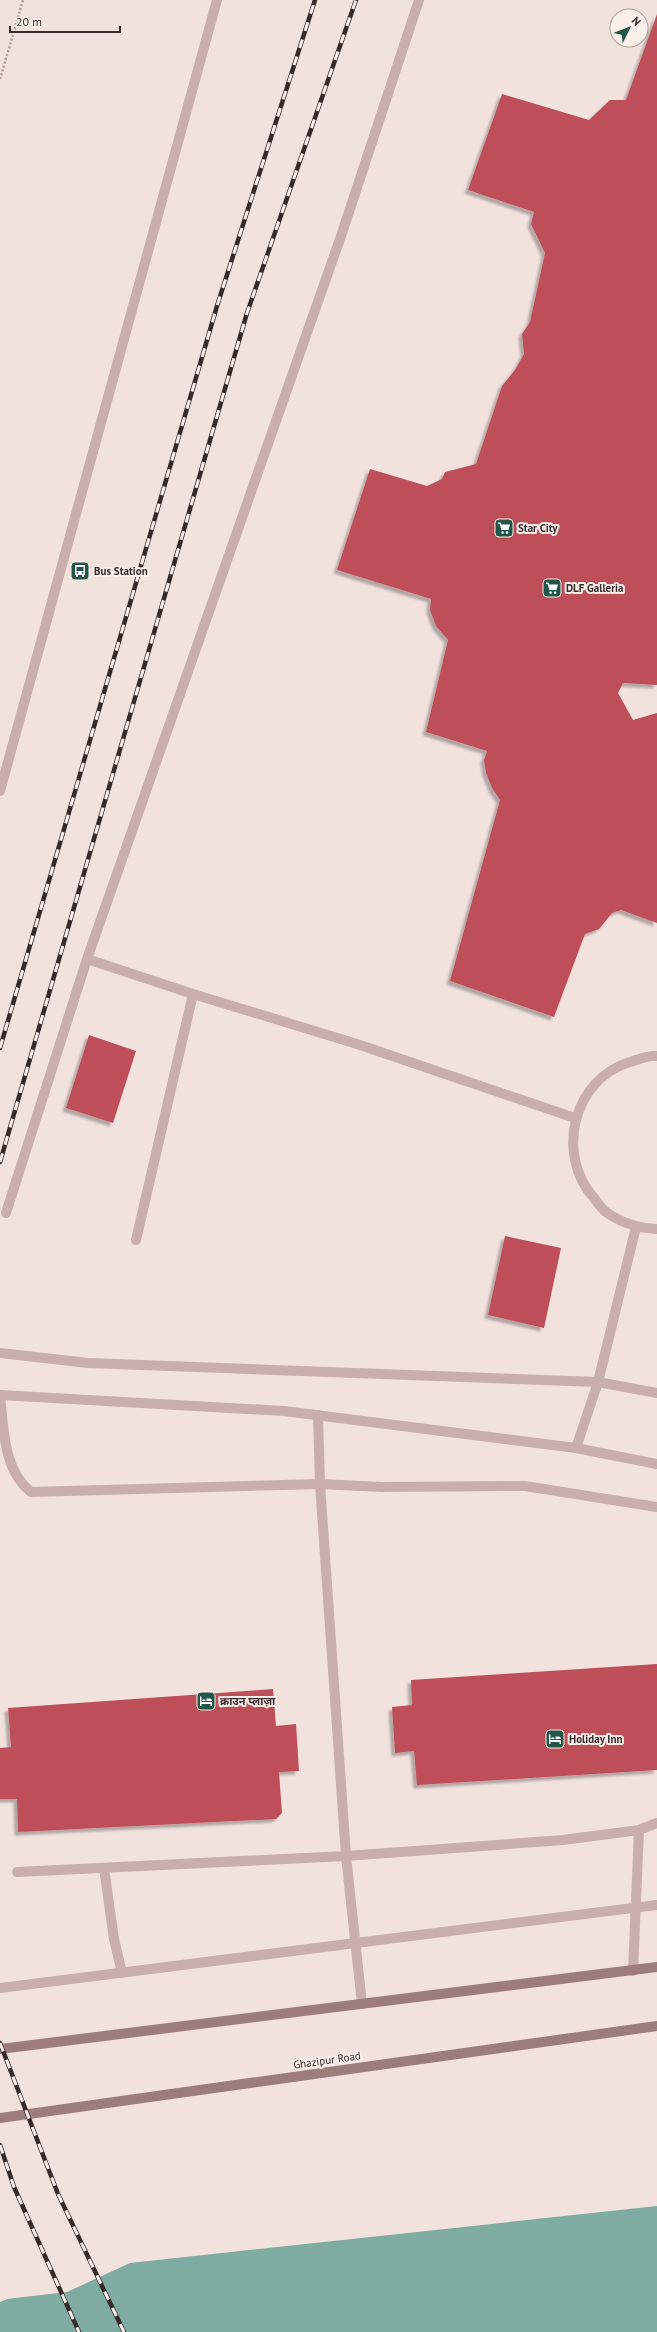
<svg xmlns="http://www.w3.org/2000/svg" width="657" height="2332" font-family="'PT Sans','Noto Sans Devanagari',sans-serif">
  <style>
    .water { fill: #7faca0 }
    .building { fill: #be4f58; filter: url(#shadow) }
    .lines { fill: none; stroke-linecap: round; stroke-linejoin: round }
    .path { stroke: #b49895; stroke-width: 2.5; stroke-dasharray: 2 2; stroke-linecap: butt }
    .service { stroke: #c8afab; stroke-width: 10 }
    .minor { stroke: #c8afab; stroke-width: 10 }
    .secondary { stroke: #9c7d7c; stroke-width: 10 }
    .rail-casing { stroke: #372a2a; stroke-width: 4.5 }
    .rail { stroke: #f9eeea; stroke-width: 3; stroke-dasharray: 9; stroke-linecap: butt }
    .labels { text-anchor: middle; stroke-width: 4; stroke-linejoin: round; paint-order: stroke }
    .poi-label { font-size: 11px; font-weight: bold; fill: #372a2a; stroke: #f9eeea; text-anchor: start }
    .street-label { font-size: 11px; fill: #372a2a; stroke: #f9eeea }
  </style>
  <defs>
    <filter id="shadow"><feDropShadow dx="-3.5" dy="3.5" stdDeviation="1" flood-color="#0004"/></filter>
  </defs>
  <rect width="100%" height="100%" fill="#f1e2de"/>
  <path class="water" d="M657,2206v126h-657v-30l7,-3 60,-7 63,-29z"/>
  <path class="building" d="M657,14v671l-34,-2 -5,10 15,27 24,-7v210l-36,-13 -9,3 -13,16 -14,5 -31,83 -104,-36 50,-181 -8,-12 -6,-15 -2,-13 3,-9 -61,-19 22,-92 -12,-14 -6,-16 1,-11 -94,-29 33,-101 57,17 15,-7 3,-7 31,-8 26,-78 13,-16 9,-16 -2,-20 8,-12 15,-69 -14,-29 3,-12 -66,-22 34,-96 87,26 21,-20h16z
    M89,1035l47,16 -23,72 -47,-15z
    M505,1236l56,12 -17,80 -56,-13z
    M657,1664v106l-240,15 -3,-34 -19,2 -3,-46 20,-2 -1,-25z
    M273,1689l3,37 20,-2 3,47 -20,1 3,41 -6,6 -258,13 -1,-33h-17v-51l11,-1 -3,-39z"/>
  <g class="lines">
    <path class="path" d="M0,79l23,-79"/>
    <path class="service" d="M0,791l217,-791
      M87,959l106,35 164,50 218,74
      M657,1056c-9,-1 -18,3 -27,6 -57,17 -75,92 -36,136 3,4 7,10 12,14 15,11 33,16 51,17
      M6,1213l81,-254 254,-723 78,-236
      M136,1240l57,-246
      M0,1396c4,33 3,74 31,96l289,-8 62,3 143,-1 132,21
      M318,1415l2,69 26,372 16,148
      M576,1448l22,-66 38,-155
      M104,1868l10,71 8,34
      M17,1872l329,-16 217,-16 76,-10 18,-7
      M633,1971l6,-141
      M0,1988l657,-83"/>
    <path class="minor" d="M0,1353l88,10 510,19 59,11
      M0,1395l284,16 292,37 81,16"/>
    <path class="secondary" d="M0,2049l657,-82
      M0,2118l657,-92"/>
    <g class="rail-casing">
      <path id="rail" d="M0,1048l217,-742 98,-306
        M0,1162l247,-849 109,-313
        M0,2043l58,151 66,138
        M0,2145l14,42 65,145"/>
    </g>
    <use href="#rail" class="rail"/>
  </g>
  <defs>
    <g id="supermarket-square" transform="scale(1)"><rect x="-9" y="-9" width="18" height="18" rx="4" fill="#225648" stroke="#f9eeea"/><path d="M-6-5.5h2.5l.6 2H6L4.5 2H-2.5L-4.4-4H-6ZM-1.5 3.2a1.3 1.3 0 1 0 .1 0ZM3 3.2a1.3 1.3 0 1 0 .1 0Z" fill="#fff"/></g>
    <g id="bus-square" transform="scale(1)"><rect x="-9" y="-9" width="18" height="18" rx="4" fill="#225648" stroke="#f9eeea"/><path d="M-5-6H5V4H4V6H2V4H-2V6H-4V4H-5ZM-3.5-4V0h7V-4ZM-3.5 1.2v1.5H-2V1.2ZM2 1.2v1.5H3.5V1.2Z" fill="#fff"/></g>
    <g id="hotel-square" transform="scale(1)"><rect x="-9" y="-9" width="18" height="18" rx="4" fill="#225648" stroke="#f9eeea"/><path d="M-6-4.5h1.5V1H6V5H4.5V3h-9V5H-6ZM-4 0a1.8 1.8 0 1 1 3.6 0ZM.5 0V-2.5h3Q6-2.5 6 0Z" fill="#fff"/></g>
  </defs>
  <g fill-rule="evenodd">
    <use href="#supermarket-square" x="504" y="528"/>
    <use href="#bus-square" x="80" y="571"/>
    <use href="#supermarket-square" x="552" y="588"/>
    <use href="#hotel-square" x="206" y="1701"/>
    <use href="#hotel-square" x="555" y="1739"/>
  </g>
  <g class="labels">
    <g class="poi-label">
      <text x="518" y="532">Star City</text>
      <text x="94" y="575">Bus Station</text>
      <text x="566" y="592">DLF Galleria</text>
      <text x="220" y="1705">क्राउन प्लाज़ा</text>
      <text x="569" y="1743">Holiday Inn</text>
    </g>
    <g class="street-label">
      <text transform="translate(327 2060) rotate(-8)" y="4">Ghazipur Road</text>
    </g>
  </g>
  <g transform="translate(629 28) rotate(47)"><circle r="19" fill="#f9eeea" stroke="#aba09d"/>
  <path d="M0-3L7 15L0 10L-7 15Z" fill="#225648"/>
  <text y="-6" font-size="11" font-weight="bold" text-anchor="middle" fill="#372a2a">N</text>
  </g>
  <path d="M10 26v6h110v-6" fill="none" stroke="#372a2a" stroke-width="2"/>
  <text x="16" y="26" font-size="12" fill="#372a2a" stroke="#f9eeea" stroke-width="3" paint-order="stroke">20 m</text>
</svg>
